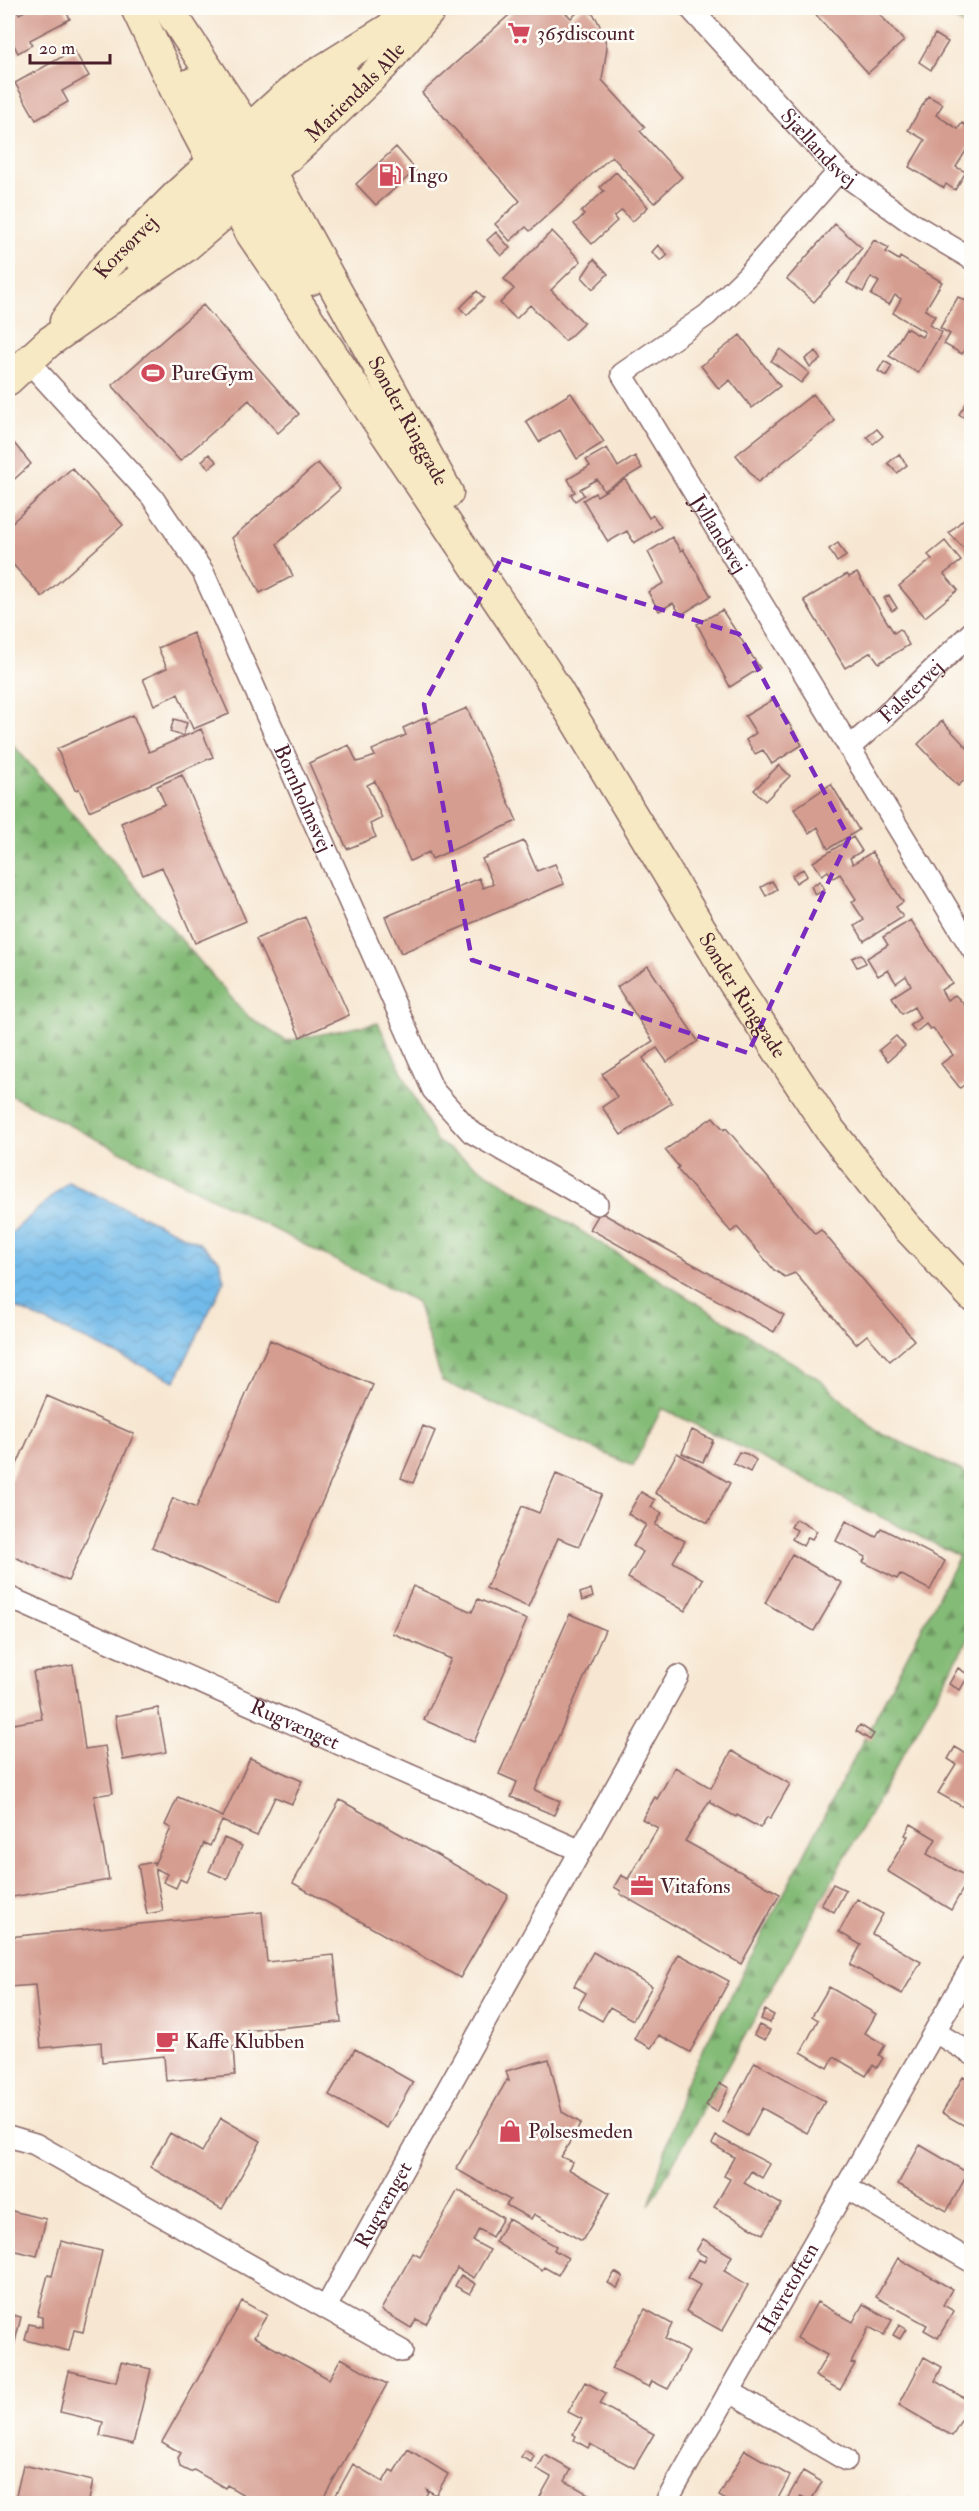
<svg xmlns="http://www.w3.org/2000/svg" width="979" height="2511" font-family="'IM FELL Double Pica',serif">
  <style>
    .forest { fill: url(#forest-firs); stroke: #676d51; stroke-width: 1.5 }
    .cemetery { fill: url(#cemetery-stones); stroke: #787d5b; stroke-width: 1.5 }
    .water { fill: url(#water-waves); stroke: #5e6c8a; stroke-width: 1.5 }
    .building { fill: #d59d90 }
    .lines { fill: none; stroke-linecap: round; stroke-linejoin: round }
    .street-casing { stroke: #876565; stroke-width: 24 }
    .secondary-casing { stroke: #876565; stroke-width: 33 }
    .street { stroke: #fff; stroke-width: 21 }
    .secondary { stroke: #f7e9c3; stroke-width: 30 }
    .marked { fill: none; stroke: #7b2cbf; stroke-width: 4.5; stroke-dasharray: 12 8; stroke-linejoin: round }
    .labels { text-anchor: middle; stroke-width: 5; stroke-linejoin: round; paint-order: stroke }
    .poi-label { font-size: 21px; fill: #4a1f2b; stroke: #fdfcf7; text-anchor: start }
    .street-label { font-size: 21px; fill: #4a1f2b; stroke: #fdfcf7 }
  </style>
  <defs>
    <pattern id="forest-firs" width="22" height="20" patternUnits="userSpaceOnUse" patternTransform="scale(1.5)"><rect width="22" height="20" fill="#84bb77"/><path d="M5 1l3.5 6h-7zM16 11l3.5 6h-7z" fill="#6e9762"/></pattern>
    <pattern id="cemetery-stones" width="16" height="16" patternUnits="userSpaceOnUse" patternTransform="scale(1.5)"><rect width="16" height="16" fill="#a6db8b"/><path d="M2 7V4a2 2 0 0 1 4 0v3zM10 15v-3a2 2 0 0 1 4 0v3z" fill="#90bc78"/></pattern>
    <pattern id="water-waves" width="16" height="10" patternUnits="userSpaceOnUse" patternTransform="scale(1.5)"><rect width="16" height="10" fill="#71bae9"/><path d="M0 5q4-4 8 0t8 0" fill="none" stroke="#639fc8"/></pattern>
  </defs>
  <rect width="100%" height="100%" fill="#fdfcf7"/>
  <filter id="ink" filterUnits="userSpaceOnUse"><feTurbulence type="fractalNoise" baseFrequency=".0167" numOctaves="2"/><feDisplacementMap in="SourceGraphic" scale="12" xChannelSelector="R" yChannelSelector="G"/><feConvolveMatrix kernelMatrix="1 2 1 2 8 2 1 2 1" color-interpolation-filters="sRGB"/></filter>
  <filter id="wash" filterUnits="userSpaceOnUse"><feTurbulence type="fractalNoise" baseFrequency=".008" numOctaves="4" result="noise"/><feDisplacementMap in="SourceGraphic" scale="24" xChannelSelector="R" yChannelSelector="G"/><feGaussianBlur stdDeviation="1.35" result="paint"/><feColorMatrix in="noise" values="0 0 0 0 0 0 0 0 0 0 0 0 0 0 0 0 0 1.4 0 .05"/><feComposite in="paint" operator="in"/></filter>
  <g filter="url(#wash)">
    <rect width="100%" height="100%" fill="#f7e7d2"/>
    <path class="forest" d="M8,739l239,277 39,25 92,-18 58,118 383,238 56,51 96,45v159l-322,572 35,-120 275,-530 -297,-148 -29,58 -191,-85 -25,-79 -409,-208z"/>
    <path class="cemetery" d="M936,8h35v21z"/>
    <path class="water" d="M68,1182l131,61 20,17 5,21 -49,100 -167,-77v-68z"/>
    <g id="blocks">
      <path class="building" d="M31,8h33l6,11 -40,21 2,5 -14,8 -10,-20v-18l9,-5 2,4z
        M517,8h44l10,10 12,-10h4l9,10 7,14 4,16 -5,32 43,47 -5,4 42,46 -28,26 -42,-47 -82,75 -4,-4 -16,14 -15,-17 25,-23 -98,-108z
        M810,8h64l30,33 -36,32z
        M935,34l13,8 -17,28 -12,-8z
        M74,50l15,26 -27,15 6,11 -32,18 -21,-37z
        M928,96l15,8 -7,11 22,14 4,-6 9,5 -3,6 4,2v5l-16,26 10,5 -11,18 -9,-6 -2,4 -35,-21 16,-27 -17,-10z
        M396,147l20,23 -40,35 -20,-21z
        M616,172l32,35 -16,15 -10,-12 -8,7 3,4 -25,23 -18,-20 10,-9 -3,-3 23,-21 -4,-4z
        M835,224l27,24 -48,54 -27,-23z
        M552,231l29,30 -30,29 33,33 -19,18 -35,-36 -14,14 -16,-16 14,-14 -10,-10z
        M496,232l14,16 -9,8 -14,-16z
        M874,240l15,8 -3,4 13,8 1,-3 42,25 -17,28 10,6 -6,9 13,7 -24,41 -29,-17 17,-28 16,9 3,-5 -32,-19 8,-14 -6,-4 -6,10 -18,-10 8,-13 -8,-5 -8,15 -16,-9z
        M658,245l10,10 -7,6 -9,-9z
        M594,259l14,15 -15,15 -11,-12z
        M8,280l7,8 -7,7z
        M477,291l7,7 -17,17 -7,-7z
        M958,297l14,7v42l-4,-2 -6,10 -18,-10 6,-10 -10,-6z
        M203,305l96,109 -21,19 -29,-33 -69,61 -68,-76z
        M740,335l40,51 -28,22 -22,-28 -11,9 -18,-23z
        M780,349l29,24 -8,10 -30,-22z
        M816,351l5,8 -11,8 -5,-8z
        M884,361l8,5 -6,10 -8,-5z
        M571,393l33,49 -27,17 -17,-29 -21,12 -13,-21z
        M813,394l22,27 -77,61 -22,-27z
        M972,394v23l-3,4 -10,-7z
        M877,429l6,7 -10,8 -6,-7z
        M13,442l18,22 -23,21v-38z
        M607,448l11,19 17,-11 7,12 -38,23 -7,-12 -17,10 4,6 -9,6 -4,-7 4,-2 -7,-13 22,-13 -4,-6z
        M209,454l8,8 -8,6 -7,-7z
        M899,454l8,11 -10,8 -9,-10z
        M318,463l22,26 -63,55 16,32 -33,17 -28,-55z
        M72,468l51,57 -81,72 -34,-38v-33z
        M625,479l24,39 4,-3 8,12 -27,16 -7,-12 -19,11 -25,-42 12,-7 2,3z
        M972,511v46l-23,-24z
        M672,537l9,14 2,-2 28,47 -30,19 -8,-12 -14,8 -11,-19 16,-9 -16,-31z
        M945,541l16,20 -17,13 14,16 -33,27 -26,-31 33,-27 -4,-4z
        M838,543l8,13 -9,6 -8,-13z
        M857,573l37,60 6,-4 9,16 -30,18 -8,-11 -26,16 -41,-68 43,-26 2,3z
        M889,595l8,13 -5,3 -8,-13z
        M722,610l38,58 -30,19 -33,-63z
        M193,633l36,81 -36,15 -15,-35 -24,11 -11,-26 24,-11 -9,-20z
        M774,699l28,46 -30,19 -9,-14 -8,4 -9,-14 10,-7 -11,-17z
        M467,708l50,113 -85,38 -3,-7 -19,9 -35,-80 -8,4 15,33 -12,6 6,13 -29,12 -38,-86 40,-18 8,17 10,-3 8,-3 -3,-6 34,-15 -3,-7 24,-11 3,7z
        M133,715l16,37 52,-23 12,28 -124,54 -10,-22 -4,1 -18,-41z
        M174,719l13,4 -4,13 -13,-4z
        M942,721l30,32v20l-14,13 -40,-42z
        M779,765l11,11 -25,25 -11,-11z
        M182,775l64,146 -51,22 -33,-76 -19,8 -22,-52 44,-19 -8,-18z
        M831,784l28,46 -31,19 -10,-22 -9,6 -15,-24z
        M853,837l9,14 -12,7 3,6 19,-12 31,50 -7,5 7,10 -39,24 -9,-15 9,-6 -12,-18 4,-3 -16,-25 -7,4 -5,-7 -6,4 -9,-13z
        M524,841l13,30 18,-7 9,20 -163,69 -16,-36 94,-39 4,10 10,-4 -11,-25z
        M803,869l4,7 -11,7 -4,-8z
        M772,881l5,8 -11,7 -5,-9z
        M820,881l5,9 -10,5 -4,-9z
        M305,917l44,98 -49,22 -44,-98z
        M911,920l41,63 -11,7 6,10 8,-5 17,17v67l-12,9 -19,-24 12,-9 -20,-27 -3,1 -4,-5 -10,8 -6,-7 10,-7 -6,-11 -12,7 -10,-17 19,-12 -5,-9 -10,7 -8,-13 -10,6 -11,-18 21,-13 -5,-8z
        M861,954l5,9 -9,4 -5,-9z
        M648,966l50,75 -31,21 -10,-14 -14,10 29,45 -51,32 -19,-28 15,-10 -15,-23 51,-33 -36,-54z
        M896,1036l9,10 -17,15 -9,-11z
        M713,1117l11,13 2,-2 89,106 6,-4 93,110 -24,21 -23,-26 -11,9 -61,-71 -10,4 -11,-7 -37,-43 -6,5 -54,-63 2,-2 -14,-17z
        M600,1212l184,103 -10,17 -184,-103z
        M270,1340l103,45 -95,218 -126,-56 21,-49 23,10z
        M47,1396l87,38 -66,147 -60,-27v-69z
        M423,1426l12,5 -22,52 -12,-5z
        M692,1430l21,10 -10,22 -21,-9z
        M739,1452l8,2 9,6 -6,12 -17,-9z
        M677,1453l53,30 -22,40 -53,-30z
        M556,1474l46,20 -23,52 -21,-8 -30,69 -42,-19 36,-82 17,7z
        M641,1492l14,8 -4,7 11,6 -7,12 30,16 -12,21 30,17 -18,32 -57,-33 15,-26 -10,-6 13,-21 -18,-11z
        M796,1519l21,12 -5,8 -4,-2 -5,9 -11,-7 5,-9 -6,-3z
        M846,1521l30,16 5,-9 64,33 -15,29 -30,-16 -3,5 -34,-17 3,-5 -30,-16z
        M792,1554l50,29 -28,48 -49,-28z
        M413,1586l59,26 6,-13 49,21 -53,122 -50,-22 27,-61 -59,-26z
        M591,1589l2,8 -11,4 -2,-8z
        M570,1614l35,16 -70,160 25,11 -6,14 -43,-18 6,-15 -18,-8z
        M73,1665l12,84 20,-3 8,47 -19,3 15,84 -96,17 -5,-33v-139l34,-6 -9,-47z
        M958,1668l11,7 -9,15 -11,-6z
        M158,1708l8,44 -43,8 -8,-44z
        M860,1725l14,9 -4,6 -14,-9z
        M955,1747l17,10v55l-34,-19 18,-29 -8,-5z
        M732,1751l58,33 -20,35 -3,-2 -7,11 -23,-13 -1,2 -25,-14 -1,-3 -25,41 95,53 -39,70 -121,-70 1,-3 -7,-4 7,-12 7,4 30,-51 -16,-9 13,-22 2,2 18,-32 36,21z
        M250,1758l52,23 -10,23 -17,-7 -18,39 -35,-15 -12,25 -6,-3 -18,39 -6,-3 -4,9 -13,-6 4,-8 -12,-6 8,43 -16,3 -9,-49 16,-3v3l17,-37 -6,-3 13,-28 45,20z
        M340,1800l168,95 -48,83 -167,-95z
        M911,1824l25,15 -9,15 42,24 -18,32 -64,-39 21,-35 -3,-1z
        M224,1838l18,8 -15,33 -18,-8z
        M833,1884l13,6 -12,22 -13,-7z
        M857,1899l26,15 -11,20 49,28 -19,32 -52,-29 11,-20 -22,-13z
        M262,1912l5,50 67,-7 7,67 -98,9 -7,15 -3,1 2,28 -69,6 -2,-25 -62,6 -1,-20 -60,6 -6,-63 -27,2v-50z
        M593,1952l59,34 -19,34 -23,-13 -8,14 -24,-14 8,-14 -12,-7z
        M679,1954l50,27 -39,71 -31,-17 -8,13 -17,-9z
        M829,1987l47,27 -11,19 20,12 -6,10 4,3 -6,10 -4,-3 -7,11 -32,-19 -6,11 -27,-16 17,-32 -6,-4z
        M765,2010l9,5 -4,8 -9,-4z
        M759,2025l11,5 -5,10 -11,-5z
        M355,2049l58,33 -26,46 -58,-33z
        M549,2059l13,53 19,11 -20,34 12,5 -5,7 42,24 -28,48 -48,-27 -3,5 -25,-14 4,-5 -54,-31 51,-89 2,1 -3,-10z
        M755,2062l70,39 -18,32 -45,-25 -15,28 -24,-14z
        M963,2077l9,5v48l-30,-17z
        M720,2083l9,5 -12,24 -11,-7z
        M221,2118l40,23 -39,68 -72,-42 20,-34 32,19z
        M716,2136l54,28 -8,14 -11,-7 -7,12 37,21 -18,30 -49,-27 16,-28 -6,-3 10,-19 -22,-13z
        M920,2145l48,28 -21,38 -49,-27z
        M458,2190l45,28 -11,19 -13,-8 -6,12 17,9 -16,28 -17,-10 -31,56 -10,-5 -5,9 -30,-18 32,-57 7,4z
        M8,2210l38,9 -9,37 -29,-7z
        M508,2219l48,27 -2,4 14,8 -10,17 -14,-8 -2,3 -47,-28z
        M703,2239l29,17 -8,15 24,14 -26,46 -36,-20 14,-26 -13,-7 11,-19 6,3 3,-5 -11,-6z
        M61,2241l41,10 -19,81 -9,-2 -5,21 -44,-11 4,-16 13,3v-10l-5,-1 11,-41 4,1z
        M898,2258l54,31 -9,16 11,6 -16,27 -14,-8 3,-5 -51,-28z
        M615,2272l8,5 -6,11 -9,-5z
        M461,2275l15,9 -6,10 -15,-8z
        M242,2301l25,14 -13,22 75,42 12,-21 46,26 -67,120h-61l-32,-19 -2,3 -31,-18 -4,2 -10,-5 -2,-9 3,-5 -19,-11z
        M817,2302l36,20 10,-18 29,16 -8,15 -15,-8 -18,36 4,1 -15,26 -25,-14 12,-21 -30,-17z
        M645,2309l27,15 -7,15 24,13 -21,37 -16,-8 -3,6 -38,-18z
        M8,2314l13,3 -13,54z
        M899,2325l7,4 -6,10 -7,-4z
        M924,2357l18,10 -7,14 36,21 -19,34 -53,-31z
        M121,2362l30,7 -18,75 -33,-8 3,-14 -43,-10 9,-41 47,11z
        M585,2382l21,11 -6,11 54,30 -20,34 -44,-24 -2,4 -14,-8 2,-4 -3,-2 9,-15 -14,-7z
        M408,2449l40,25 -12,21 -10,-6 2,3 -7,12h-90l22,-40 30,18 7,-12 4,2z
        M525,2450l9,6 -3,6 -10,-5z
        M745,2450l45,26 -15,28h-42l-14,-8z
        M545,2455l26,15 -6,11 41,23h-70l15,-27 -14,-8z
        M23,2465l70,16 -4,19 11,4h-86z
        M803,2471l19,11 -12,20 -9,-5 -6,7 -8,-5z
        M909,2497l13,7h-17z"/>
    </g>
  </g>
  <g filter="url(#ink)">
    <use href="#blocks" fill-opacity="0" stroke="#876565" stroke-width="1.5"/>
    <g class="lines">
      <g class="street-casing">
        <g id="street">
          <path id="s1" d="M690,8l149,163 74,53 59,35"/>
          <path id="s2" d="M839,171l-91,104 -41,40 -85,59 350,575"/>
          <path id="s3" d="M28,361l124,136 51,75 230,518 38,42 126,72"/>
          <path id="s4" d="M849,748l37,-33 86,-83"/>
          <path id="s5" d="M8,1597l573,254"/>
          <path d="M935,2032l37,22"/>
          <path d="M8,2136l27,8 367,207"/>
          <path d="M845,2187l127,75"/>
          <path id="s6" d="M326,2307l352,-631"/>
          <path d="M729,2391l117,69"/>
          <path id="s7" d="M665,2504l307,-538"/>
        </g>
      </g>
      <g class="secondary-casing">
        <g id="secondary">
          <path id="s8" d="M136,8l45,94 69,130 295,438 188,312 97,148 74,94 68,72"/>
          <path id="s9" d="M168,8l80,122 200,363"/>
          <path d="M192,83l38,63 13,14"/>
          <path d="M248,166l11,-16 85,-74"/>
          <path d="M240,174l15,13 55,93"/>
          <path d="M140,259l83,-75 13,-15"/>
          <path id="s10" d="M65,321l41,-55 74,-74 99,-90 21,-18 119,-74"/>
          <path id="s11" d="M8,380l41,-38 135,-94 71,-61 53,-48 75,-73 49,-58"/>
        </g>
      </g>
      <use href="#street" class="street"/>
      <use href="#secondary" class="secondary"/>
    </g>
  </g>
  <path class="marked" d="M501,559l238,75 110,204 -101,215 -276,-93 -48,-256z"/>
  <defs>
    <g id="supermarket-bare" transform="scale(1.8)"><path d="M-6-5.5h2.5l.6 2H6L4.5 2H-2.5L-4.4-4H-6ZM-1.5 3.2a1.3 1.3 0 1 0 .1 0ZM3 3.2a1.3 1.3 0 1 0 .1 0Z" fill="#d1495b" stroke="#fdfcf7" stroke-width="2.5" paint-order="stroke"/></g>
    <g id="fuel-bare" transform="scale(1.8)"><path d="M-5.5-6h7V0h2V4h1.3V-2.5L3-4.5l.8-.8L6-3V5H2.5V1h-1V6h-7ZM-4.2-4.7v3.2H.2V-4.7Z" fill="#d1495b" stroke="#fdfcf7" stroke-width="2.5" paint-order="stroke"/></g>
    <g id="stadium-bare" transform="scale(1.8)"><path d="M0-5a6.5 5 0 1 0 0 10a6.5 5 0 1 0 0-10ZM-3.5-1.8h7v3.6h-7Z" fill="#d1495b" stroke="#fdfcf7" stroke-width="2.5" paint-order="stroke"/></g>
    <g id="office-bare" transform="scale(1.8)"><path d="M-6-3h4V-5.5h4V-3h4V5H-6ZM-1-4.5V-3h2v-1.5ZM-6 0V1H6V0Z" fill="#d1495b" stroke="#fdfcf7" stroke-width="2.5" paint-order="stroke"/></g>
    <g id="cafe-bare" transform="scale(1.8)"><path d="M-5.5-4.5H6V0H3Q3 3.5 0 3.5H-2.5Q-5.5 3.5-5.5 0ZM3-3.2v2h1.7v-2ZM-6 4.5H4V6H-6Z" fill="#d1495b" stroke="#fdfcf7" stroke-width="2.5" paint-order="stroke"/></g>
    <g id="shop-bare" transform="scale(1.8)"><path d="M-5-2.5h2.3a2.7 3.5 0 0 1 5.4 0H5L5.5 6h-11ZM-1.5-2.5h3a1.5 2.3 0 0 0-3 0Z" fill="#d1495b" stroke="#fdfcf7" stroke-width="2.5" paint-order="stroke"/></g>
  </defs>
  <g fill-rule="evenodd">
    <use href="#supermarket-bare" x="519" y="33"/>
    <use href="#fuel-bare" x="390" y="175"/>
    <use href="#stadium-bare" x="153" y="373"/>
    <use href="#office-bare" x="642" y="1886"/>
    <use href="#cafe-bare" x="167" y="2041"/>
    <use href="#shop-bare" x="510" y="2131"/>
  </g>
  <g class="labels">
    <g class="poi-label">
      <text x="537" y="40">365discount</text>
      <text x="408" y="182">Ingo</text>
      <text x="171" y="380">PureGym</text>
      <text x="660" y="1893">Vitafons</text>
      <text x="185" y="2048">Kaffe Klubben</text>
      <text x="528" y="2138">Pølsesmeden</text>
    </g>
    <g class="street-label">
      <text dy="7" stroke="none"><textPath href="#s11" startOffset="452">Mariendals Alle</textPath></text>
      <text dy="7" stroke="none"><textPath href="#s1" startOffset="190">Sjællandsvej</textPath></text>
      <text dy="7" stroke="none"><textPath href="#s10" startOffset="96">Korsørvej</textPath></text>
      <text dy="7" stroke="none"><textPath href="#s9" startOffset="478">Sønder Ringgade</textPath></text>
      <text dy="7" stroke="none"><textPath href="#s2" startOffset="486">Jyllandsvej</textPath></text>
      <text dy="7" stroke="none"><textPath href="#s4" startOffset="84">Falstervej</textPath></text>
      <text dy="7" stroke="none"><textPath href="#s3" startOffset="522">Bornholmsvej</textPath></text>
      <text dy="7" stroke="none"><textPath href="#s8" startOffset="1160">Sønder Ringgade</textPath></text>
      <text dy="7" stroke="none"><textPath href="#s5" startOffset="314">Rugvænget</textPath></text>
      <text dy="7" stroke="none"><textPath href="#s6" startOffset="117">Rugvænget</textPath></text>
      <text dy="7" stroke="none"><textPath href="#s7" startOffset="248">Havretoften</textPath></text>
    </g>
  </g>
  <rect width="979" height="2511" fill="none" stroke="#fdfcf7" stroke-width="30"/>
  <path d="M30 54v9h80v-9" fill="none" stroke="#4a1f2b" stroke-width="3"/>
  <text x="39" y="54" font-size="18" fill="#4a1f2b" stroke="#fdfcf7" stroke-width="4.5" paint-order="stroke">20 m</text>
</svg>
